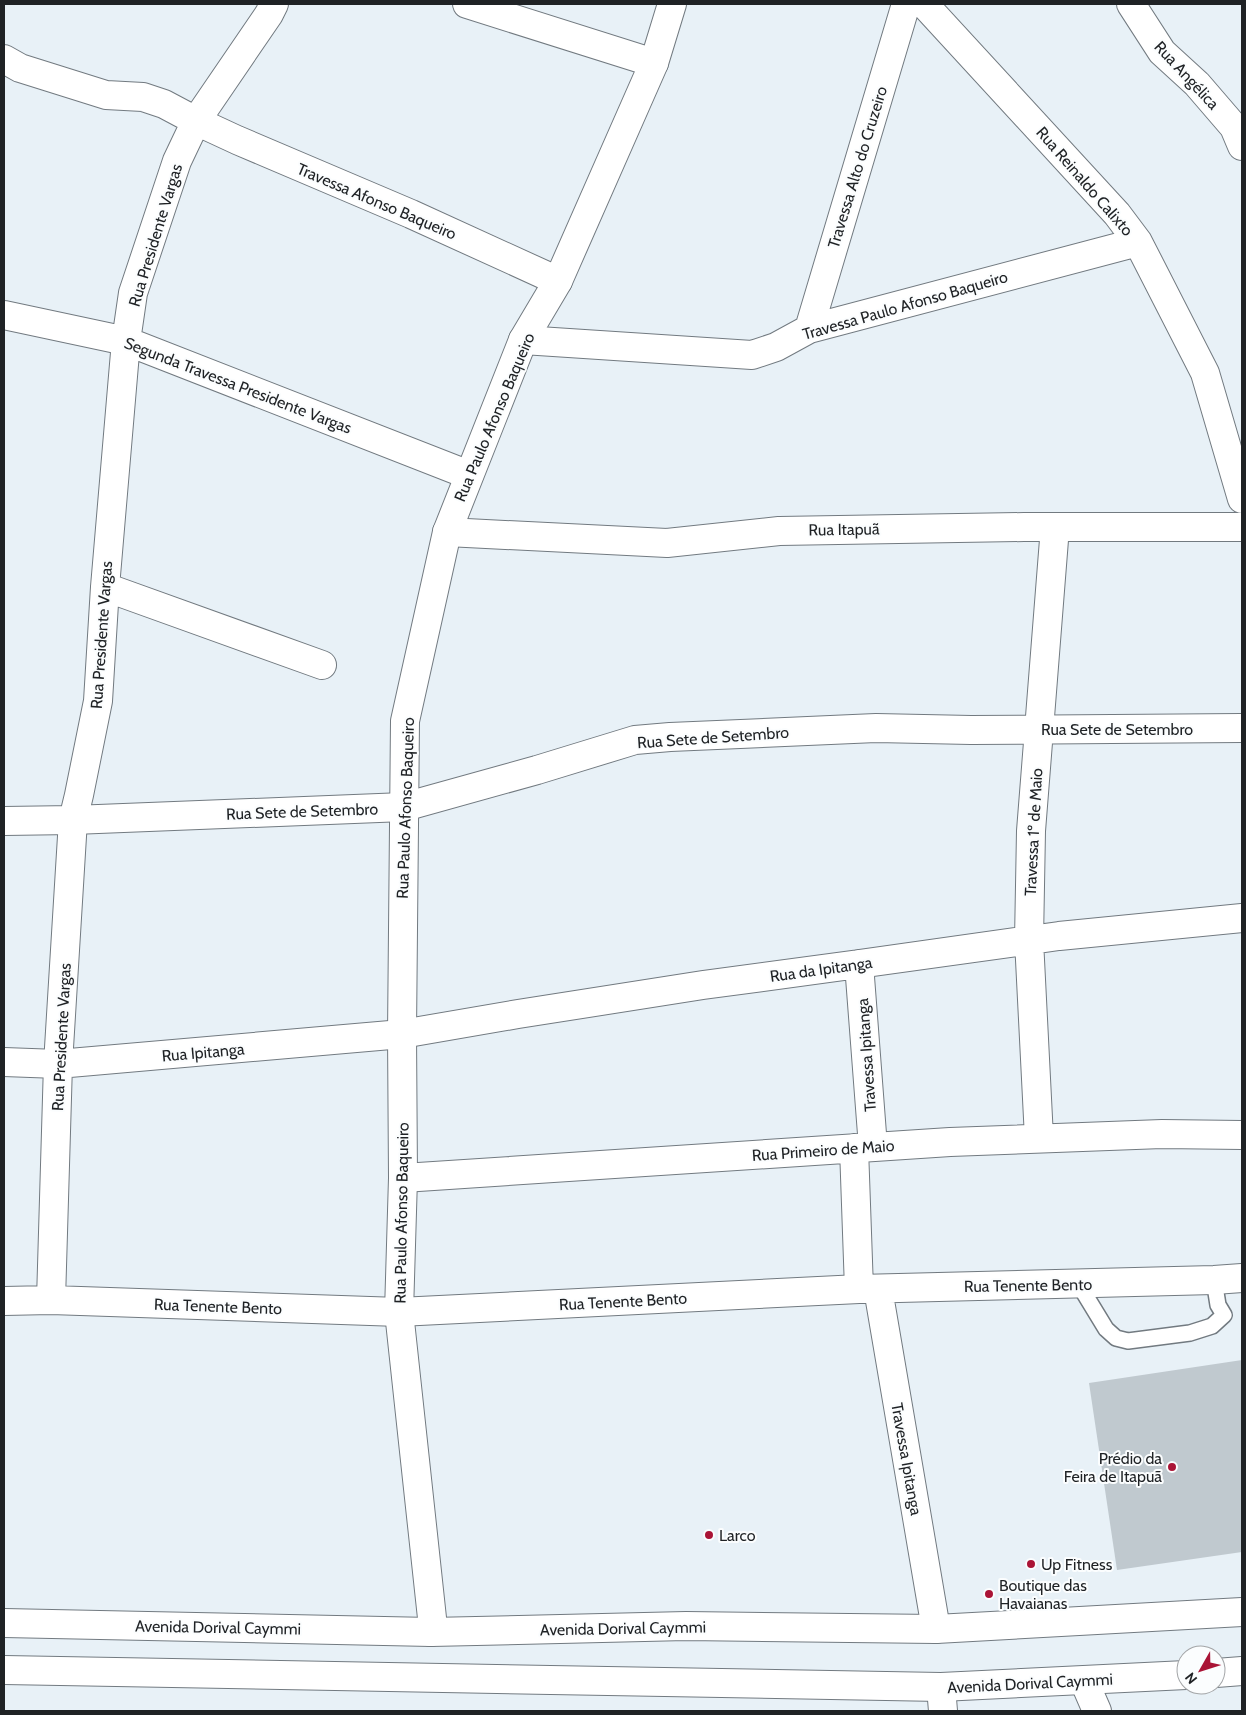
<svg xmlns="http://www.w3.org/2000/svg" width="1246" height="1715" font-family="Cabin,sans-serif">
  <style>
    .building { fill: #c0c9cf }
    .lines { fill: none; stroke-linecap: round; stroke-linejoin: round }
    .service-casing { stroke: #727a80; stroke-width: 18 }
    .minor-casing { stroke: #727a80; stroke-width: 30 }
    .tertiary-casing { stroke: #727a80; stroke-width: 30 }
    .primary-casing { stroke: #727a80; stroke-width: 30 }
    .service { stroke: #fff; stroke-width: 15 }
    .minor { stroke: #fff; stroke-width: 28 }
    .tertiary { stroke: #fff; stroke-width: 28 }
    .primary { stroke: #fff; stroke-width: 28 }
    .poi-dot { fill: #aa1436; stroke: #fbfdfe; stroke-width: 2 }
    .labels { text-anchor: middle; stroke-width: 4; stroke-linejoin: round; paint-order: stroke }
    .street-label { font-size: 16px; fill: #1f2225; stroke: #fbfdfe }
    .poi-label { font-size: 16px; fill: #1f2225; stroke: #fbfdfe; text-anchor: start }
  </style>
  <rect width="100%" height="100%" fill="#e8f1f7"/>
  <path class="building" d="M1242,1360v192l-125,18 -28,-187z"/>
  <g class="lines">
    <g class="service-casing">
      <path id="service" d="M1078,1283l28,46 10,9 12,3 62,-8 22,-7 12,-11 -6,-10 -4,-25"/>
    </g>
    <g class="minor-casing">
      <path id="minor" d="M467,4l187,59
        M924,4l193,210 21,28 67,131 37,126
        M1131,4l31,48 35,32 37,43 8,19
        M4,59l16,9 86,27 37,2 21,7 32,17 41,19 174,74 147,67
        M4,315l122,26 343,134
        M809,329l97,-325
        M523,340l229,15 24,-8 33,-18 329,-87
        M447,532l220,11 112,-12 245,-4h218
        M105,587l217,78
        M4,821l69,-1 331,-13 133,-37 98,-30 35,-3 206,-9 95,2 271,-2
        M859,964l14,183
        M4,1062l54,2 344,-30 116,-20 185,-29 156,-21 200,-28 183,-18
        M1039,1138l-10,-198 2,-109 24,-304
        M854,1148l5,141
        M403,1178l547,-36 212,-8 80,1
        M878,1289l58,340
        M51,1300l7,-236 15,-244 6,-25 19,-94 7,-114 21,-246 7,-48 44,-132 19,-40 73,-107 5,-10
        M4,1301l47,-1 348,12 460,-23 355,-9 28,-2
        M1084,1681l13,30
        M941,1687l2,24"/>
    </g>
    <g class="tertiary-casing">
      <path id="tertiary" d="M431,1632l1,-14 -33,-306 4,-134 -1,-144 3,-313 42,-189 76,-192 35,-59 96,-218 18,-59"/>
    </g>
    <g class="primary-casing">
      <path id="primary" d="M4,1623l427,9 255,-6 250,3 306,-17
        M4,1670l937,17 245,-12
        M1216,1673l26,-2"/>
    </g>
    <use href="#service" class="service"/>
    <use href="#minor" class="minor"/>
    <use href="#tertiary" class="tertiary"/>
    <use href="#primary" class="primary"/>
  </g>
  <g class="poi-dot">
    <circle cx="1172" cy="1467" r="5"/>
    <circle cx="709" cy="1535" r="5"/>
    <circle cx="1031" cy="1564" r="5"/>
    <circle cx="989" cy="1594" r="5"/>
  </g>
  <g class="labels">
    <g class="street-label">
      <text transform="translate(1187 75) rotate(47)" y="6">Rua Angélica</text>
      <text transform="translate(857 167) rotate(-73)" y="6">Travessa Alto do Cruzeiro</text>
      <text transform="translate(1085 181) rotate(49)" y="6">Rua Reinaldo Calixto</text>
      <text transform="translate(377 201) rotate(23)" y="6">Travessa Afonso Baqueiro</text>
      <text transform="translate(155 235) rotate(-73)" y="6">Rua Presidente Vargas</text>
      <text transform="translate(905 305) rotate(-16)" y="6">Travessa Paulo Afonso Baqueiro</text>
      <text transform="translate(238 385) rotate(21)" y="6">Segunda Travessa Presidente Vargas</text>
      <text transform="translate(494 417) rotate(-67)" y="6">Rua Paulo Afonso Baqueiro</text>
      <text transform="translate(844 529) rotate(-1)" y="6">Rua Itapuã</text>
      <text transform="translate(101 635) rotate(-86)" y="6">Rua Presidente Vargas</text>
      <text x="1117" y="735">Rua Sete de Setembro</text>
      <text transform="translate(713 737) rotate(-4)" y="6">Rua Sete de Setembro</text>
      <text transform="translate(405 808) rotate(-88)" y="6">Rua Paulo Afonso Baqueiro</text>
      <text transform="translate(302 811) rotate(-2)" y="6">Rua Sete de Setembro</text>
      <text transform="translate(1033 832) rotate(-87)" y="6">Travessa 1º de Maio</text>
      <text transform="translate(821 969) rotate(-8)" y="6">Rua da Ipitanga</text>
      <text transform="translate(61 1037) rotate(-87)" y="6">Rua Presidente Vargas</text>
      <text transform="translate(203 1052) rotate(-5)" y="6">Rua Ipitanga</text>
      <text transform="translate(866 1055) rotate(-94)" y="6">Travessa Ipitanga</text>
      <text transform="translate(823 1150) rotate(-4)" y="6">Rua Primeiro de Maio</text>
      <text transform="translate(401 1213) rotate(-89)" y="6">Rua Paulo Afonso Baqueiro</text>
      <text transform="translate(1028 1285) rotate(-1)" y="6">Rua Tenente Bento</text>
      <text transform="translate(623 1301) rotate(-3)" y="6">Rua Tenente Bento</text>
      <text transform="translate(218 1306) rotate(2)" y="6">Rua Tenente Bento</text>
      <text transform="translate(907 1459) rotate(80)" y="6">Travessa Ipitanga</text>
      <text transform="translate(218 1627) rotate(1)" y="6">Avenida Dorival Caymmi</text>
      <text transform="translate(623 1628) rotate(-1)" y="6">Avenida Dorival Caymmi</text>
      <text transform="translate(1030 1683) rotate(-3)" y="6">Avenida Dorival Caymmi</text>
    </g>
    <g class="poi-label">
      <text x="1162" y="1464" text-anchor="end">Prédio da<tspan x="1162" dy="18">Feira de Itapuã</tspan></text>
      <text x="719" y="1541">Larco</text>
      <text x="1041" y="1570">Up Fitness</text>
      <text x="999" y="1591">Boutique das<tspan x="999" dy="18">Havaianas</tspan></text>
    </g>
  </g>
  <rect width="1246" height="1715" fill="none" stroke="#1f2225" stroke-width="10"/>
  <g transform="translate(1201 1670) rotate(231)"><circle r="24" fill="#fbfdfe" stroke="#a3a5a7"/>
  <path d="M0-4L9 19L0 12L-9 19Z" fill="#aa1436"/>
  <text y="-8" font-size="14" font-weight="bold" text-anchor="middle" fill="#1f2225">N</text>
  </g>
</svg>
